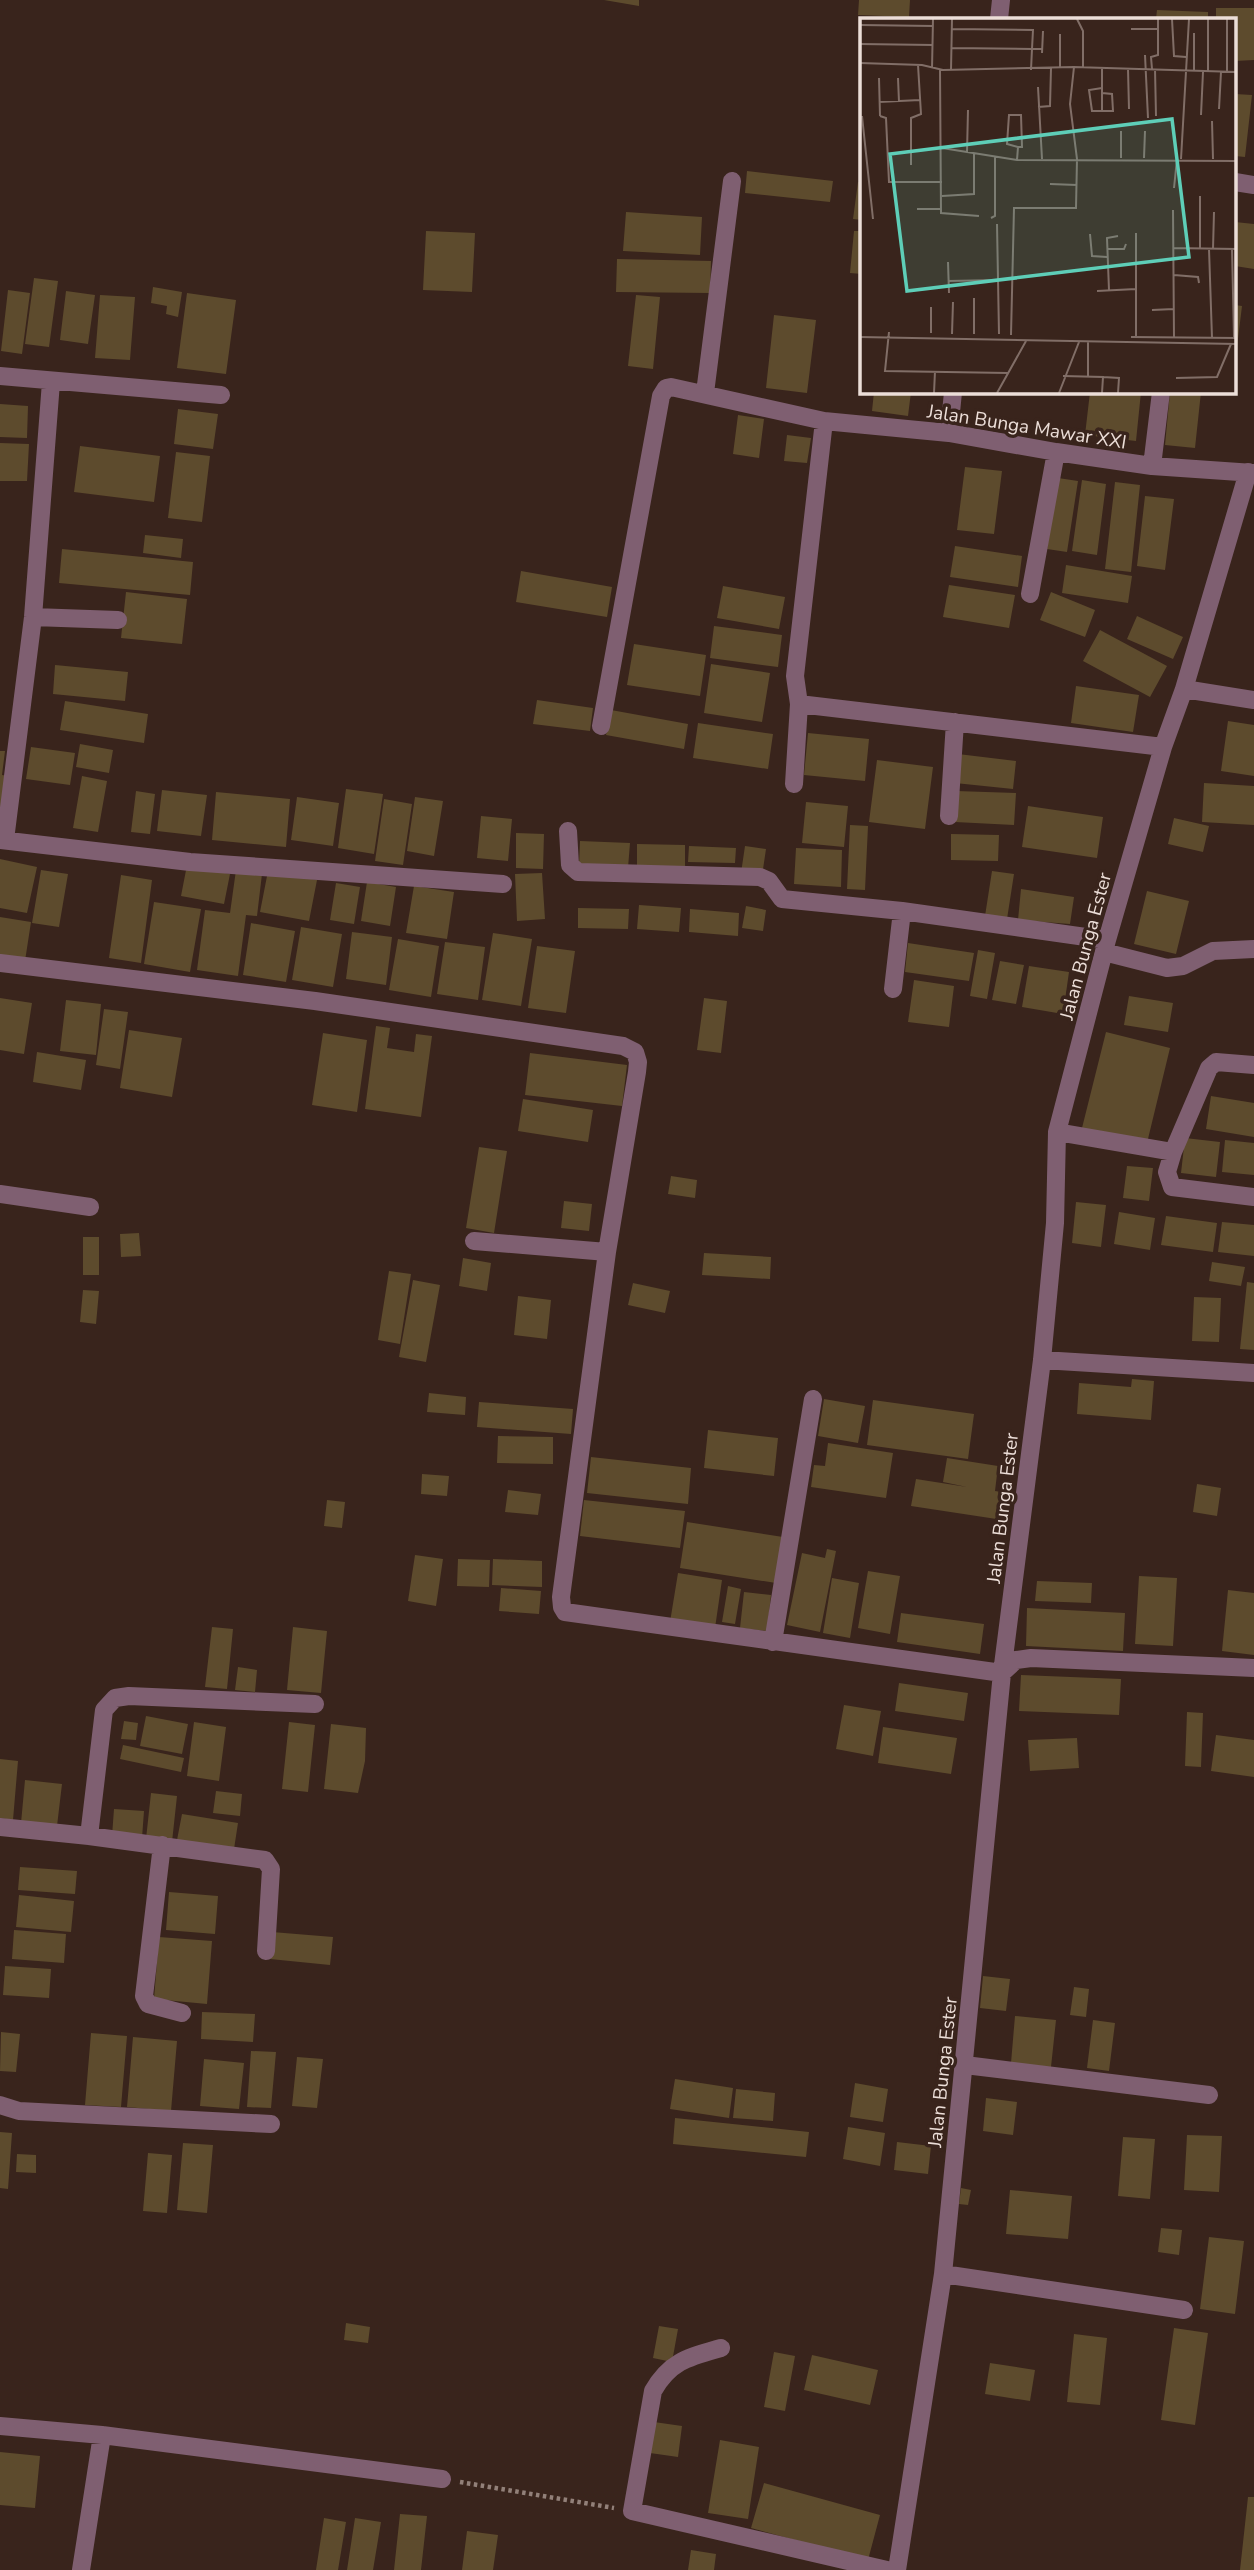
<svg xmlns="http://www.w3.org/2000/svg" width="1254" height="2570" font-family="'Nunito Sans',sans-serif">
  <style>
    .building { fill: #5d4b2d }
    .lines { fill: none; stroke-linecap: round; stroke-linejoin: round }
    .path { stroke: #928079; stroke-width: 4.5; stroke-dasharray: 3.5 3.5; stroke-linecap: butt }
    .minor { stroke: #7f5f71; stroke-width: 18 }
    .labels { text-anchor: middle; stroke-width: 7; stroke-linejoin: round; paint-order: stroke }
    .street-label { font-size: 19px; fill: #ecded8; stroke: #39241c }
    .inset-road { fill: none; stroke: #816e67; stroke-width: 2 }
    .view { fill: #5eceb8; fill-opacity: 0.15; stroke: #5eceb8; stroke-width: 3.5 }
    .inset-edge { fill: none; stroke: #ecded8; stroke-width: 3.5 }
  </style>
  <rect width="100%" height="100%" fill="#39241c"/>
  <path class="building" d="M604,0h35v6z
    M859,0h51l-1,17 -51,-2z
    M1216,8h38v52l-19,1v-42h-19z
    M1157,10l51,2v7h-52z
    M1235,94l17,1 -7,62 -10,-1z
    M747,171l86,10 -3,21 -85,-9z
    M858,182l4,1v37l-9,-1z
    M626,212l76,5 -2,38 -77,-4z
    M1235,222l19,2v45l-19,-3z
    M426,231l49,2 -3,59 -49,-2z
    M854,231h8v43l-12,-1z
    M617,259l94,2 -1,32 -94,-1z
    M34,278l24,3 -9,66 -24,-3z
    M153,287l29,5 -4,25 -12,-3 1,-8 -16,-3z
    M8,290l22,3 -8,61 -21,-3z
    M66,291l29,4 -7,49 -28,-4z
    M187,293l49,7 -10,74 -49,-6z
    M100,295l35,2 -5,63 -35,-2z
    M636,295l24,2 -7,72 -25,-3z
    M1235,305l7,1 -5,41h-2z
    M774,315l42,5 -9,73 -41,-5z
    M874,392h37l-3,24 -36,-5z
    M1090,392h51l-5,49 -51,-6z
    M1170,392h31l-6,56 -30,-3z
    M0,404l28,2 -1,32 -27,-1z
    M178,409l40,5 -5,35 -39,-5z
    M738,415l26,4 -5,39 -26,-4z
    M787,435l24,3 -4,25 -23,-2z
    M0,443l29,1 -2,37h-27z
    M80,446l80,10 -6,46 -80,-10z
    M176,452l34,4 -8,66 -34,-4z
    M965,467l37,4 -8,63 -37,-4z
    M1058,478l20,3 -11,71 -20,-3z
    M1082,480l24,4 -9,71 -25,-4z
    M1115,482l25,3 -9,87 -26,-3z
    M1145,496l29,3 -9,71 -28,-4z
    M145,535l38,4 -2,19 -38,-5z
    M955,546l67,10 -4,31 -68,-10z
    M62,549l131,13 -3,33 -131,-12z
    M1066,565l66,11 -4,27 -66,-10z
    M521,571l91,16 -5,30 -91,-15z
    M949,585l66,10 -6,33 -66,-11z
    M723,586l62,11 -6,32 -62,-11z
    M126,592l61,7 -5,45 -61,-6z
    M1051,592l44,18 -10,27 -45,-17z
    M1137,616l46,21 -10,22 -46,-20z
    M714,626l68,9 -4,32 -68,-9z
    M1100,630l67,36 -17,31 -67,-36z
    M634,644l72,11 -6,41 -73,-11z
    M711,664l59,9 -8,49 -58,-9z
    M55,665l73,7 -3,29 -72,-7z
    M1076,686l63,9 -6,37 -62,-9z
    M537,700l56,8 -3,23 -57,-7z
    M65,701l83,13 -4,29 -84,-13z
    M611,710l77,14 -4,25 -78,-14z
    M1228,721l26,4v51l-33,-5z
    M698,723l75,11 -5,35 -75,-11z
    M808,733l61,6 -4,42 -61,-6z
    M80,744l33,6 -4,23 -33,-6z
    M31,747l44,6 -5,32 -44,-6z
    M0,751h5l-3,24 8,1 -10,46z
    M958,754l58,7 -3,28 -58,-6z
    M877,760l56,7 -8,62 -56,-7z
    M82,776l25,5 -9,51 -25,-4z
    M1204,783l50,3v39l-52,-3z
    M346,789l37,5 -9,60 -36,-6z
    M162,790l45,5 -6,41 -44,-5z
    M136,791l19,3 -5,40 -19,-2z
    M956,791l60,2 -2,32 -59,-3z
    M216,792l74,7 -4,48 -74,-7z
    M297,797l42,6 -6,43 -42,-6z
    M415,797l28,4 -9,55 -27,-5z
    M384,799l28,5 -9,61 -28,-4z
    M806,802l42,4 -4,41 -42,-4z
    M1028,806l75,11 -6,41 -75,-11z
    M481,816l31,3 -4,42 -31,-3z
    M1174,818l35,8 -6,26 -35,-8z
    M850,825l18,1 -3,64 -18,-1z
    M516,833l28,1 -1,35 -27,-1z
    M951,834l48,1 -1,26 -47,-1z
    M580,841l50,2 -2,25 -49,-2z
    M637,844l48,1v22l-48,-1z
    M689,846l47,2 -1,15 -47,-1z
    M745,846l21,3 -4,27 -21,-3z
    M796,848l46,2 -1,37 -47,-3z
    M0,859l37,8 -10,46 -27,-5z
    M187,865l43,9 -6,30 -43,-8z
    M41,870l27,4 -9,53 -27,-4z
    M236,870l26,4 -5,42 -11,-1 -8,61 -41,-6 8,-60 25,3z
    M268,871l49,9 -8,41 -49,-9z
    M992,871l22,3 -7,45 -22,-3z
    M542,873l3,46 -28,2 -2,-47z
    M121,875l31,5 -11,83 -32,-5z
    M367,882l29,5 -6,39 -29,-5z
    M336,883l24,4 -6,37 -24,-4z
    M414,886l40,6 -7,47 -41,-6z
    M1021,889l53,8 -4,27 -52,-4z
    M1147,891l42,10 -13,53 -42,-10z
    M154,902l47,7 -11,63 -46,-8z
    M639,905l42,3 -2,24 -42,-3z
    M746,906l20,4 -3,21 -21,-3z
    M578,908l51,1 -1,20 -50,-1z
    M690,909l49,4 -1,23 -49,-4z
    M0,917l31,5 -6,39 -25,-3z
    M251,923l44,8 -9,51 -43,-7z
    M301,927l41,7 -9,53 -41,-7z
    M352,932l40,5 -6,48 -40,-6z
    M493,933l39,6 -11,67 -39,-6z
    M398,939l41,7 -8,51 -42,-7z
    M445,942l40,5 -7,53 -41,-6z
    M908,943l66,10 -5,28 -64,-9z
    M537,946l38,5 -9,62 -38,-5z
    M978,950l17,3 -8,46 -17,-3z
    M1000,961l24,4 -8,39 -24,-4z
    M1029,966l40,6 -6,42 -41,-7z
    M914,980l40,6 -5,41 -41,-5z
    M1129,996l44,7 -5,29 -44,-7z
    M0,998l32,5 -8,51 -24,-4z
    M704,998l23,3 -6,52 -24,-3z
    M66,1000l35,4 -5,51 -36,-4z
    M104,1009l24,3 -8,57 -24,-4z
    M376,1026l14,2 -3,20 27,4 2,-18 16,2 -11,81 -56,-8z
    M129,1030l53,8 -10,59 -52,-9z
    M1106,1032l64,16 -23,95 -65,-15z
    M323,1033l44,7 -10,72 -45,-7z
    M37,1052l49,8 -5,30 -48,-8z
    M530,1053l97,12 -5,41 -97,-11z
    M1211,1096l43,7v34l-48,-8z
    M523,1099l70,11 -5,32 -70,-11z
    M1185,1138l35,4 -4,35 -35,-4z
    M1225,1140l29,3v32l-32,-3z
    M479,1147l28,4 -13,82 -28,-5z
    M1127,1166l26,2 -4,33 -26,-3z
    M671,1176l26,4 -2,18 -27,-4z
    M564,1201l28,3 -3,27 -28,-3z
    M1076,1202l30,3 -5,42 -29,-4z
    M1119,1212l36,6 -5,32 -36,-6z
    M1166,1216l51,7 -4,29 -52,-7z
    M1222,1222l32,3v31l-36,-4z
    M139,1233l2,23 -20,1 -1,-23z
    M83,1237h16v38h-16z
    M704,1253l67,4 -1,22 -68,-4z
    M463,1258l28,5 -4,28 -28,-5z
    M1212,1262l33,5 -4,19 -32,-5z
    M389,1271l22,3 -11,70 -22,-4z
    M413,1280l27,5 -14,77 -27,-5z
    M1247,1282l7,1v67l-14,-1z
    M633,1283l37,8 -5,22 -37,-8z
    M83,1290l16,1 -3,33 -16,-2z
    M518,1296l33,4 -4,39 -33,-4z
    M1194,1297l27,1 -2,44 -27,-1z
    M1132,1379l22,2 -3,39 -74,-6 2,-31 52,4z
    M429,1393l37,4 -1,18 -38,-3z
    M824,1399l41,7 -7,37 -40,-7z
    M873,1400l101,14 -6,45 -101,-14z
    M479,1402l94,7 -2,25 -94,-7z
    M708,1430l70,8 -4,38 -70,-8z
    M498,1436l55,1v27l-56,-1z
    M828,1443l65,10 -7,45 -75,-11 3,-22 11,1z
    M591,1457l100,11 -3,36 -101,-11z
    M947,1458l51,8 -3,25 12,2 -4,27 -92,-14 5,-27 51,8 -24,-5z
    M422,1474l27,2 -2,20 -26,-2z
    M1197,1484l24,4 -4,28 -24,-4z
    M508,1490l33,4 -3,21 -33,-3z
    M327,1500l18,2 -3,26 -18,-2z
    M584,1500l101,11 -5,37 -100,-12z
    M687,1522l96,15 -7,46 -96,-15z
    M827,1549l9,2 -16,81 -33,-7 15,-72 23,5z
    M415,1555l28,4 -7,47 -28,-5z
    M458,1559l32,1 -1,27 -32,-1z
    M493,1559l49,2v26l-50,-2z
    M868,1571l32,5 -10,58 -32,-6z
    M678,1573l44,7 -7,48 -45,-6z
    M1139,1576l38,2 -4,68 -38,-2z
    M832,1578l27,5 -9,55 -27,-5z
    M1037,1581l55,2 -1,20 -56,-2z
    M728,1586l13,3 -6,35 -13,-2z
    M501,1588l40,3 -2,23 -40,-3z
    M1228,1590l26,3v62l-32,-4z
    M744,1592l27,3 -4,36 -27,-3z
    M1027,1608l98,5 -2,38 -97,-5z
    M901,1613l83,11 -4,30 -83,-12z
    M212,1627l21,2 -6,60 -22,-2z
    M293,1627l34,4 -6,62 -34,-3z
    M238,1667l19,3 -2,22 -20,-2z
    M1021,1675l100,4 -2,36 -100,-4z
    M899,1683l69,10 -4,28 -69,-10z
    M844,1705l37,6 -8,45 -37,-7z
    M1187,1712l16,1 -2,54 -16,-1z
    M146,1716l42,8 -6,30 -42,-8z
    M124,1721l14,2 -2,17 -15,-1z
    M194,1722l32,5 -7,54 -32,-5z
    M289,1722l26,3 -7,67 -26,-3z
    M331,1724l35,4 -1,33 -7,32 -34,-4z
    M883,1727l74,11 -6,36 -73,-11z
    M1216,1735l38,5v37l-43,-6z
    M1077,1738l2,30 -49,3 -2,-31z
    M123,1745l61,13 -3,14 -61,-13z
    M0,1759l18,2 -5,59 -13,-2z
    M25,1780l37,4 -5,42 -36,-3z
    M216,1791l26,3 -2,22 -27,-3z
    M151,1793l26,3 -5,46 -26,-3z
    M114,1809l30,2 -2,27 -30,-2z
    M182,1814l56,9 -4,26 -57,-9z
    M20,1867l57,4 -2,23 -57,-4z
    M169,1892l49,4 -3,38 -49,-4z
    M19,1895l55,6 -3,31 -55,-5z
    M14,1930l52,4 -2,29 -52,-4z
    M272,1932l61,5 -3,28 -60,-6z
    M159,1937l53,4 -5,63 -53,-5z
    M5,1966l46,3 -2,29 -46,-3z
    M983,1976l27,3 -4,32 -26,-3z
    M1074,1987l15,2 -3,28 -16,-2z
    M202,2012l53,2 -2,28 -52,-3z
    M1015,2016l41,4 -5,47 -40,-4z
    M1093,2020l22,3 -6,48 -22,-3z
    M1,2032l19,2 -4,38 -16,-1z
    M91,2033l36,3 -6,71 -36,-2z
    M133,2037l44,4 -6,70 -44,-4z
    M251,2051l25,1 -5,56 -24,-1z
    M297,2057l26,2 -6,49 -25,-2z
    M204,2059l40,4 -5,46 -39,-3z
    M675,2079l58,9 -4,30 -59,-9z
    M855,2083l33,6 -5,33 -33,-5z
    M736,2089l39,4 -2,28 -40,-3z
    M986,2098l31,4 -4,33 -30,-4z
    M675,2118l134,14 -3,25 -133,-13z
    M848,2127l37,6 -5,33 -37,-7z
    M0,2132l12,1 -4,56 -8,-1z
    M1187,2135l35,1 -3,56 -35,-2z
    M1123,2137l32,2 -5,60 -32,-3z
    M897,2142l34,4 -3,28 -34,-4z
    M183,2143l30,2 -6,68 -30,-3z
    M148,2153l24,2 -5,58 -24,-2z
    M17,2154l19,1v18l-20,-1z
    M961,2188l10,2 -3,15 -9,-1z
    M1010,2190l62,6 -4,43 -62,-5z
    M1161,2228l21,2 -3,25 -21,-3z
    M1209,2237l35,4 -9,73 -35,-5z
    M346,2323l24,4 -2,16 -24,-3z
    M659,2326l19,3 -6,33 -19,-4z
    M1174,2328l34,5 -13,92 -34,-5z
    M1074,2334l33,4 -7,67 -33,-3z
    M774,2352l21,4 -10,55 -21,-4z
    M812,2355l66,15 -8,35 -66,-15z
    M990,2363l45,7 -5,31 -45,-7z
    M654,2422l28,4 -4,31 -28,-4z
    M720,2440l39,7 -11,72 -40,-6z
    M0,2452l40,4 -5,52 -35,-3z
    M764,2483l116,32 -12,45 -117,-32z
    M1248,2497h6v73h-14z
    M400,2514l27,2 -6,54h-27z
    M324,2518l22,4 -8,48h-22z
    M355,2518l26,4 -8,48h-26z
    M467,2531l31,4 -5,35h-31z
    M691,2550l25,4 -2,16h-26z"/>
  <g class="lines">
    <path class="path" d="M460,2482l154,26"/>
    <path class="minor" d="M999,19l2,-19
      M1235,182l19,3
      M0,376l221,19
      M705,393l27,-212
      M824,421l-29,255 4,28 364,43
      M949,433l4,-41
      M1152,466l9,-74
      M1030,594l26,-142
      M33,617l85,3
      M1184,689l70,11
      M601,726l60,-330 5,-8 5,-1 153,34 125,12 107,19 96,14 102,7
      M794,784l5,-80
      M949,816l6,-94
      M568,831l2,34 8,7 182,5 9,4 13,18 120,12 205,29
      M0,840l190,22 313,22
      M5,840l28,-223 18,-235
      M1104,952l63,16 16,-2 30,-15 41,-2
      M0,963l315,38 308,45 12,6 3,10 -1,10 -30,180 -46,345 1,10 3,5 437,61 14,-13 15,-2 223,10
      M893,989l9,-78
      M1057,1132l116,20 36,-84 7,-6 38,3
      M1173,1152l-6,20 5,15 82,10
      M0,1194l90,13
      M474,1241l133,11
      M1042,1360l212,13
      M773,1642l40,-243
      M0,1827l89,9 176,24 6,9 -5,82
      M89,1836l15,-126 11,-12 14,-2 186,8
      M162,1845l-18,151 4,8 34,9
      M965,2065l244,30
      M0,2105l19,6 252,13
      M943,2274l241,36
      M721,2348c-32,9 -51,13 -68,43l-21,120 255,59
      M0,2426l102,9 340,44
      M81,2570l21,-135
      M897,2570l46,-296 59,-601 40,-313 13,-137 2,-91 50,-192 56,-193 21,-58 64,-217"/>
  </g>
  <g class="labels">
    <g class="street-label">
      <text transform="translate(1027 426) rotate(9)" y="7">Jalan Bunga Mawar XXI</text>
      <text transform="translate(1085 946) rotate(-75)" y="7">Jalan Bunga Ester</text>
      <text transform="translate(1002 1508) rotate(-83)" y="7">Jalan Bunga Ester</text>
      <text transform="translate(942 2072) rotate(-84)" y="7">Jalan Bunga Ester</text>
    </g>
  </g>
  <g transform="translate(860 18)">
    <rect width="376" height="376" fill="#39241c"/>
    <path class="inset-road" d="M217,1l6,12v37M312,1l2,37 12,1M348,1v53M0,7l73,1M92,11l81,1 -1,19h10M271,11h27M0,26l73,1M91,30l81,1 -1,21M182,35l1,-22M285,37l3,63M0,45l62,2 21,5 131,-3 163,5M200,49v-33M72,51l1,-50M268,51l1,40M292,51l-1,-12 7,-2v-36M295,51l1,47M80,52l1,143 38,3M91,52l1,-51M334,53v-38M367,54v-53M19,60l1,38M38,60l1,24M178,69l4,72M242,75l10,1 1,17h-11v-43M19,84l41,-2M178,89l12,-1 1,-38M359,91l2,-37M242,93h-10l-3,-21 13,-2M341,97l2,-43M2,98l11,103M20,98l6,2 3,64h53M352,103l1,38M261,113v27M82,130l75,12 220,1M107,134l1,-42M284,140l1,-27M321,141l8,-140M157,142l1,-13 -11,-3 2,-29h12l1,32h-4M51,147v-47l10,-4 -3,-49M190,166l27,1M314,170l3,-29M82,178l32,-2v-40M340,178v53M57,191h24M313,192l1,127M131,200l4,-2v-59M137,206l2,110M230,216l2,22 15,1M313,230l64,1M247,231h17l2,-5M349,231l3,89M353,231l1,-37M372,231l2,88M88,244l1,31M314,257l24,2 1,6M88,263l51,-1M249,272l-2,-52 11,-2M237,273l39,-2M114,280v36M292,292l22,-1M29,314l-4,39 123,2M71,315v-26M92,316l1,-32M151,317l3,-127h62l1,-49 -7,-55 4,-37M276,318v-103M0,319l377,7M271,319l106,1M203,358l40,1 -1,16M228,359v-35M243,359l16,1 -1,15M316,360l41,-1 14,-33M74,375l1,-22M137,375l29,-52M199,375l20,-51"/>
    <path class="view" d="M312,101l17,138 -282,34 -17,-137z"/>
    <rect width="376" height="376" class="inset-edge"/>
  </g>
</svg>
